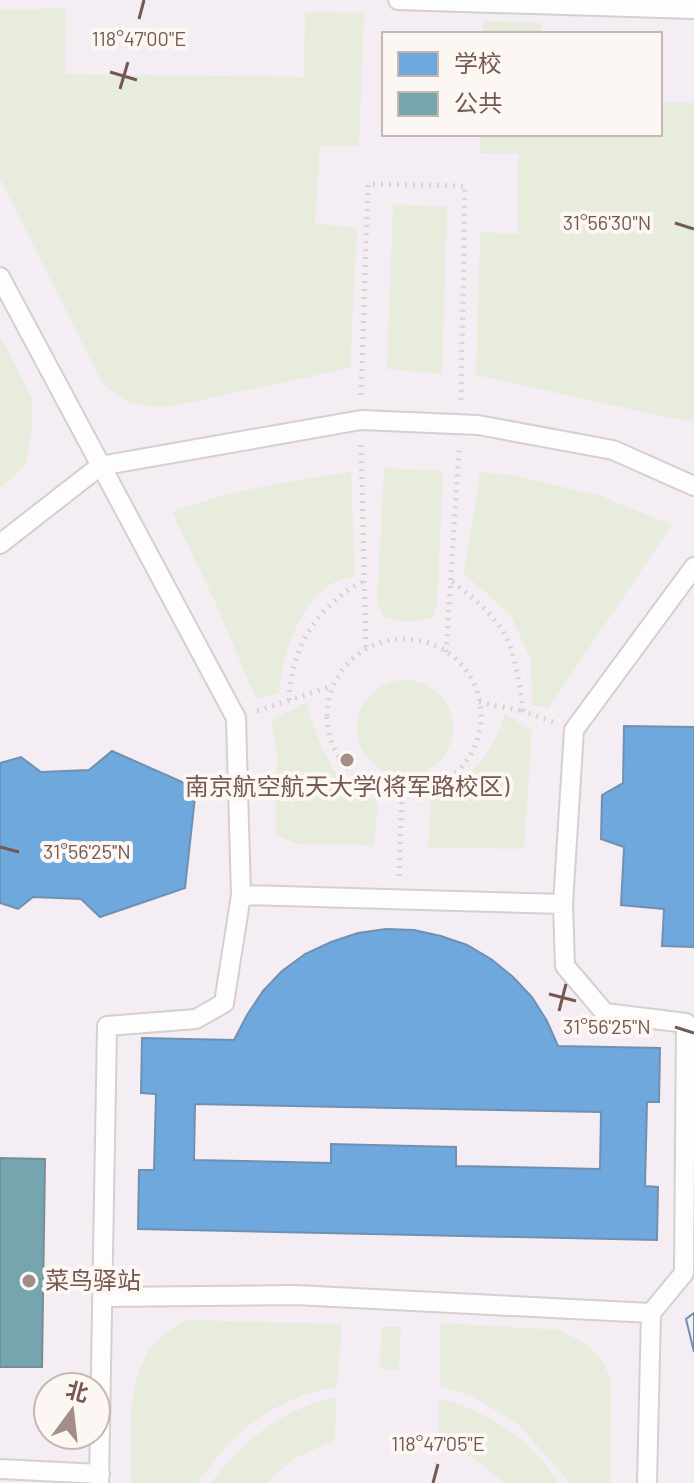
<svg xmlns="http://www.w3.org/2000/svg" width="694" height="1483" font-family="Barlow,'Noto Sans SC',sans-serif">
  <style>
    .education { fill: #f4edf4; fill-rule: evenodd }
    .green { fill: #e8ecdc }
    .schools { fill: #6fa8dc; stroke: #7090b2; stroke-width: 2; fill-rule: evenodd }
    .public { fill: #76a5af; stroke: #758e93; stroke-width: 2 }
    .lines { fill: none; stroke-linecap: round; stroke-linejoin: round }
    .lane-casing { stroke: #d6cfcc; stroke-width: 22 }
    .path { stroke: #dad2d0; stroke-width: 5; stroke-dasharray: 2 6; stroke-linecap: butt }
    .lane { stroke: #fefdfd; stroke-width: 18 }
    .ticks { fill: none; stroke: #745851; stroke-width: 3 }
    .poi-dot { fill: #a28e89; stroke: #fdf7f3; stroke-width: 3 }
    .labels { text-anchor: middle; stroke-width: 8; stroke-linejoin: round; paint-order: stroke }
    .poi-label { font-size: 24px; fill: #745851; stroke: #fdf7f3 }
    .ticks-label { font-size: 20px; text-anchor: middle; fill: #745851; stroke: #fdf7f3; stroke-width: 8; stroke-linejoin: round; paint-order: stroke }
  </style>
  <rect width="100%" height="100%" fill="#f8f3f0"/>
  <path class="education" d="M0,0h694v1483h-694zM384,34h276v100h-276zM48,1387h48v48h-48z"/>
  <path class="green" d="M66,8l-1,66 239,3 1,-65 59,1 -5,133h-39l-5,77 42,5 -7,140 -177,38c-36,1 -47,0 -72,-25l-101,-202v-169z
    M483,21l58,2v11h-58z
    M660,102l34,1v318l-24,-3 -194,-43 4,-143 38,2v-80l-38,-1 1,-19h179z
    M393,204l54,3 -5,167 -55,-5z
    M0,336l32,62v30l-6,37 -26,23z
    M384,468l59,3 -6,136 -4,10c-15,7 -37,5 -51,-2l-5,-14z
    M351,472l4,105c-5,1 -13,1 -18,4 -37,17 -56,76 -58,113l-23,5 -41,-97 -43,-90c59,-22 117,-31 179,-40z
    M480,472l36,4 85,20 71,29 -124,184 -16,-4 -1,-45 -21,-46 -46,-40z
    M357 728a48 48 0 1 1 96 0a48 48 0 1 1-96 0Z
    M306,703c8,27 21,66 44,84 7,6 19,10 28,14l-4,44 -76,-1 -22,-9 1,-83 -6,-32z
    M505,714l27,16 -8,119 -96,-1 3,-53c39,-13 62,-42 74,-81z
    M187,1320l155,4 -5,63c-60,9 -106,45 -139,96h-68c2,-61 -10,-133 57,-163z
    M440,1323l119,7 22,11 14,11 8,10 8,18 -1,103h-40l-51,-58 -45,-28 -34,-11z
    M381,1327h20l-2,43 -19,-1z
    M336,1397l-1,43 -40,18 -29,25h-55c32,-43 72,-75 125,-86z
    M439,1398c50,13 91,42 120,85h-55l-38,-31 -27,-11z"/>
  <path class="schools" d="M624,726l70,1v220l-32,-1 2,-37 -43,-4 3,-58 -23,-8 1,-44 21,-12z
    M112,751l84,37 -11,100 -85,29 -19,-18 -48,-2 -15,12 -18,-6v-140l21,-6 20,15 48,-2z
    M386,929l28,1 27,6 26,9 24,14 22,18 19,20 15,24 11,25 102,2 -1,54h-12l-2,84 13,1 -1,53 -519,-11 1,-59h15l2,-76 -15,-1 1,-55 92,2 13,-25 16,-24 19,-20 23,-17 26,-12 27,-9zM195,1104l406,8 -1,57 -144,-3v-19l-125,-3v19l-137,-3z
    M694,1313v39l-8,-33z
    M694,1313v39l-8,-33z"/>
  <path class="public" d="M0,1158l45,1 -3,208h-42z"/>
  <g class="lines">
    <g class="lane-casing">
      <path id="lane" d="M398,0l296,9
        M0,277l236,441 5,177 322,9 11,-174 120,-163
        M0,544l100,-78 261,-46 117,5 135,25 81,36
        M102,1297l193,-2 356,18 33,-40 2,-250 -81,-10 -40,-47 -2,-62
        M0,1469l100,5
        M99,1483l8,-457 89,-7 28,-16 17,-108
        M647,1483l4,-170"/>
    </g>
    <path class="path" d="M361,395l7,-211 97,2 -4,214
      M361,445l5,204
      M452,582c57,42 62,60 71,129l30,11
      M327 716a77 77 0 1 1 154 0a77 77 0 1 1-154 0Z
      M446,652l13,-202
      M289,700c1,-51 29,-96 75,-119
      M479,702l44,9
      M257,711l75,-25
      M399,876l3,-83"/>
    <use href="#lane" class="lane"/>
  </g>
  <path class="ticks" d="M139,19l5,-19M110,72l27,8M120,89l8,-27M675,223l19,6M0,847l19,5M549,994l27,7M559,1011l7,-27M675,1027l19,6M433,1483l5,-19"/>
  <g class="poi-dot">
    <circle cx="347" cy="760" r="8"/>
    <circle cx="29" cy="1281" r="8"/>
  </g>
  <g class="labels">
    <g class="poi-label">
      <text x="347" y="795">南京航空航天大学(将军路校区)</text>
      <text x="45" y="1289" text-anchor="start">菜鸟驿站</text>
    </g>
  </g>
  <g class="ticks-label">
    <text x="139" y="46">118°47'00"E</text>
    <text x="607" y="230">31°56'30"N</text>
    <text x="87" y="859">31°56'25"N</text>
    <text x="607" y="1034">31°56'25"N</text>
    <text x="438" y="1451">118°47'05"E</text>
  </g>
  <rect x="382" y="32" width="280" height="104" fill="#fdf7f3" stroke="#c6b7b2" stroke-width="2"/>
  <rect x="398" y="52" width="40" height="24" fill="#6fa8dc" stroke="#c6b7b2" stroke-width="2"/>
  <text x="454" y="72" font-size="24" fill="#745851">学校</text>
  <rect x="398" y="92" width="40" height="24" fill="#76a5af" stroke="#c6b7b2" stroke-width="2"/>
  <text x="454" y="112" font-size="24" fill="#745851">公共</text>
  <g transform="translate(72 1411) rotate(15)"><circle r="38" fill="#fdf7f3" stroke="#c6b7b2" stroke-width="2"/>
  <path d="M0-6L14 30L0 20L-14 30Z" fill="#a28e89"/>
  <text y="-12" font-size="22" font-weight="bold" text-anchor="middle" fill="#745851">北</text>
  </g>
</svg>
